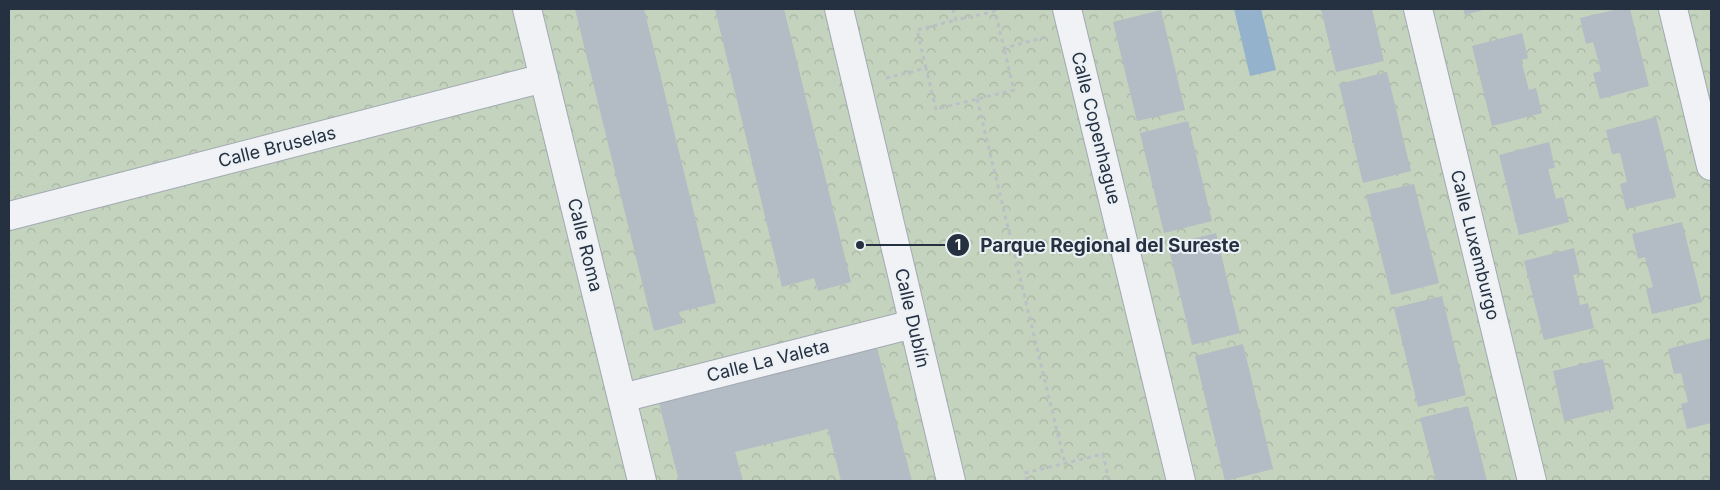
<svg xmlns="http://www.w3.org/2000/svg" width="1720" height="490" font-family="Inter,sans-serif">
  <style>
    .forest { fill: url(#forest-crowns) }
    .water { fill: #94b2cc }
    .building { fill: #b3bbc5 }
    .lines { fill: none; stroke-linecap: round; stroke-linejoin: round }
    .minor-casing { stroke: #a2a9b2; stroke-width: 30 }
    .path { stroke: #bbc0c7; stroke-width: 3; stroke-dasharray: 4 4; stroke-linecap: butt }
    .minor { stroke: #f0f2f6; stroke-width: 28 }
    .labels { text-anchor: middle; stroke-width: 4; stroke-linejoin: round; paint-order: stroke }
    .street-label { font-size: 18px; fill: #253040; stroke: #ecf1f6 }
    .leader { fill: none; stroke: #253040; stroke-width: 2 }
    .callout-dot { fill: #253040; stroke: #ecf1f6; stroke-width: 2 }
    .mark-label { font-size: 15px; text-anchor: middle; font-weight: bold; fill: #fff }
    .callout-label { font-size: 19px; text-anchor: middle; font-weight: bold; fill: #253040; stroke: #ecf1f6; stroke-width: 4; stroke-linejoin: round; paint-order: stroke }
  </style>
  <defs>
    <pattern id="forest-crowns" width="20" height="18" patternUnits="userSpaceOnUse" patternTransform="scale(1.25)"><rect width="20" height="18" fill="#c4d3bd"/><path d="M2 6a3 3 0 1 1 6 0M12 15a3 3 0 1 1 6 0" fill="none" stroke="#a8b5a4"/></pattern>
  </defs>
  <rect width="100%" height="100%" fill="#dde2e8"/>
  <path class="forest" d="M9,9h1702v472h-1702z"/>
  <path class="water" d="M1234,9h27l15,61 -26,6z"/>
  <path class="building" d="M575,9h69l72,294 -37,9 4,11 -29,8z
    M715,9h69l67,273 -33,9 -4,-13 -32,9z
    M1321,9h51l12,52 -48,11z
    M1463,9h23l-21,6z
    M1618,9h12l19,77 -49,13 -7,-26 8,-2 -8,-29 -7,2 -6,-26z
    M1161,10l24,100 -48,11 -24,-99z
    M1522,33l6,25 -7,2 8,30 7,-2 6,25 -50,13 -20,-80z
    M1387,72l24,99 -48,12 -24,-99z
    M1656,117l20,80 -50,12 -6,-25 7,-2 -7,-29 -8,1 -6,-24z
    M1188,121l24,100 -48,12 -24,-100z
    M1549,142l6,26 -7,1 8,30 7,-2 6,25 -50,13 -20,-80z
    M1414,184l25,99 -48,12 -25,-100z
    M1682,222l20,80 -50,12 -6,-25 7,-2 -8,-30 -7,2 -6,-25z
    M1216,233l24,100 -48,12 -24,-100z
    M1574,248l6,26 -7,1 7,30 8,-2 6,25 -50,12 -20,-79z
    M1442,296l24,99 -48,12 -24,-99z
    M1711,338v85l-24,6 -6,-25 7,-2 -7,-29 -7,1 -6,-25z
    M1243,344l30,125 -48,12 -30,-125z
    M877,348l35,133h-71l-13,-52 -93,23 8,29h-64l-20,-78z
    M1603,359l11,50 -50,12 -11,-50z
    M1468,406l19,75h-51l-16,-63z"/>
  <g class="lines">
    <g class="minor-casing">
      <path id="minor" d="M527,9l115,472
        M839,9l112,472
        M1067,9l114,472
        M1418,9l114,472
        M1673,9l38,157
        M9,216l535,-138
        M622,398l291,-74"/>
    </g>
    <path class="path" d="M953,9l3,11 39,-9 9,37 42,-11
      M926,68l-9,-38 39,-10
      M886,78l40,-10 10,41 78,-19 -10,-42
      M977,99l88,365
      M1027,481l-2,-8 78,-19 6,27"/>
    <use href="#minor" class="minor"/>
  </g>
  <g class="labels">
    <g class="street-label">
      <text transform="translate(1096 128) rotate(76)" y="6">Calle Copenhague</text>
      <text transform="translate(277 147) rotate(-14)" y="6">Calle Bruselas</text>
      <text transform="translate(585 245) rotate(76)" y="6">Calle Roma</text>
      <text transform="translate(1475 245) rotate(76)" y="6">Calle Luxemburgo</text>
      <text transform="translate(912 318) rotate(77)" y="6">Calle Dublín</text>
      <text transform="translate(768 361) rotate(-14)" y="6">Calle La Valeta</text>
    </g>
  </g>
  <path class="leader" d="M860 245L958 245"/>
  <g class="callout-dot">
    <circle cx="860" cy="245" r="5"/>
    <circle cx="958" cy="245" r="12"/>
  </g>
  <g class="mark-label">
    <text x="958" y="250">1</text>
  </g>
  <g class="callout-label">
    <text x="1110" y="252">Parque Regional del Sureste</text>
  </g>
  <rect width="1720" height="490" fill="none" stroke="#253040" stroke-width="20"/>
</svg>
